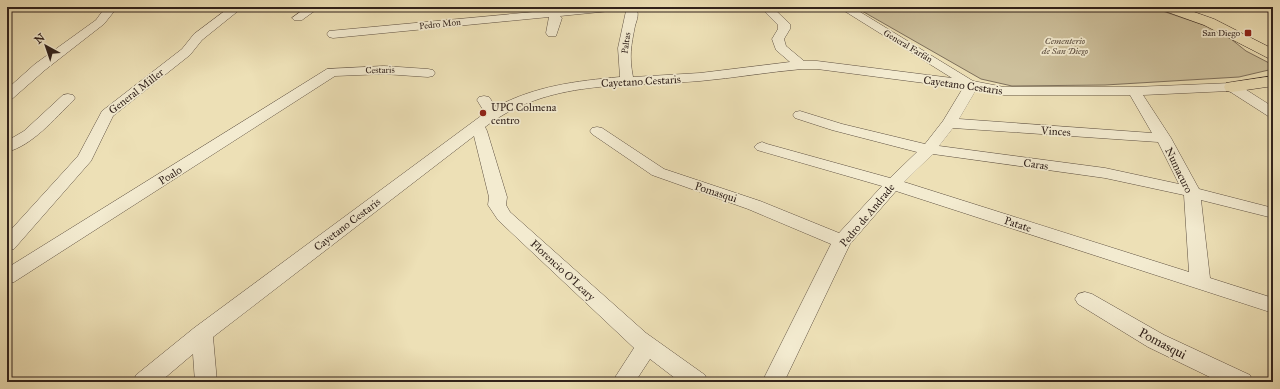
<svg xmlns="http://www.w3.org/2000/svg" width="1280" height="389" font-family="'IM FELL Great Primer',serif">
  <style>
    .green { fill: #cdc09c; stroke: #7e705c }
    .lines { fill: none; stroke-linecap: round; stroke-linejoin: round }
    .minor-casing { stroke: #5f5142; stroke-width: 1 }
    .major-casing { stroke: #30211b; stroke-width: 1 }
    .minor { fill: #f3ebd0; fill-rule: evenodd }
    .major { fill: #ede0b6; fill-rule: evenodd }
    .poi-dot { fill: #8f2418; stroke: #f3ebd0; stroke-width: 1.5 }
    .labels { text-anchor: middle; stroke-width: 3.5; stroke-linejoin: round; paint-order: stroke }
    .far-street-label { font-size: 9px; fill: #30211b; stroke: #f3ebd0 }
    .far-poi-label { font-size: 9px; fill: #30211b; stroke: #f3ebd0; text-anchor: end }
    .far-park-label { font-size: 9px; font-style: italic; fill: #57493b; stroke: #f3ebd0 }
    .street-label { font-size: 11px; fill: #30211b; stroke: #f3ebd0 }
    .poi-label { font-size: 11px; fill: #30211b; stroke: #f3ebd0; text-anchor: start }
    .near-street-label { font-size: 13px; fill: #30211b; stroke: #f3ebd0 }
  </style>
  <rect width="100%" height="100%" fill="#ede0b6"/>
  <filter id="stains"><feTurbulence type="fractalNoise" baseFrequency=".005" numOctaves="4"/><feColorMatrix values="0 0 0 0 .2 0 0 0 0 .09 0 0 0 0 .02 0 0 0 .5 -.17"/></filter>
  <radialGradient id="worn" r=".72"><stop offset=".6" stop-color="#630" stop-opacity="0"/><stop offset="1" stop-color="#630" stop-opacity=".3"/></radialGradient>
  <path class="green" d="M855,7h296l70,24 25,20 27,14v4l-34,8 -134,8 -93,1 -31,-7z"/>
  <g class="lines">
    <g class="minor-casing">
      <path id="minor" d="M103,7h12l1,2 -12,15 -59,46 -33,29 -5,1v-11l28,-25 61,-44 8,-11z
        M230,7h13l-41,33 -12,15 -77,61 -22,45 -77,88 -7,2v-17l71,-78 24,-45 80,-62 12,-15z
        M307,7h13l-18,13h-8l-2,-2z
        M369,7h14l1,1 -6,3 -7,-2z
        M541,7h12l2,3 29,-3h51c5,6 2,12 0,19 -4,20 -6,30 -2,51l67,-4 90,-11 -14,-12 -4,-11 6,-10v-4l-18,-18h12l18,17v5l-6,10 2,7 18,15h13l135,17 -114,-71h14l121,74 31,6h130l98,-4 5,1 36,23v10l-5,-1 -39,-25 -86,4 28,43 28,51 74,19v10l-72,-18 9,78 63,20v15l-377,-122 -46,53 -66,138h-22l69,-138 -83,-35 -96,-34 -60,-41 -2,-3 2,-3 5,-1 5,1 62,41 96,32 79,32 43,-47 -125,-36 -3,-3 3,-3 5,-2 5,2 123,34 27,-26 -85,-22 -37,-12 -2,-3 2,-3 5,-1 42,13 83,20 18,-23 20,-33 -146,-19h-15c-34,3 -68,9 -102,12 -75,6 -152,-2 -215,46l2,4 20,66 -1,8 4,7 136,121 59,42 3,7h-28l-30,-23 -15,23h-23l22,-34 -136,-128 -10,-15 1,-8 -15,-61 -261,201 4,45h-22l-2,-28 -33,28h-27l3,-7 58,-47 291,-215 -8,-13 2,-3 5,-1 5,1 7,10c39,-21 80,-26 124,-30l-2,-29 8,-37 -2,-3 -4,2 -60,6 2,2 -6,18h-8l-2,-3 3,-16 -216,21 -4,-1 -2,-3 2,-3 215,-20zM976,90l28,5h126l22,38 -193,-14zM953,128l205,14 21,42 -74,-16 -166,-22zM933,154l172,24 79,17 5,77 -285,-90z
        M1264,7h9v7l-4,-1z
        M384,66l44,3 5,1 2,3 -2,3 -5,1 -44,-3 -49,2 -321,206 -7,2v-16l320,-199z
        M68,94l5,1 2,3 -2,3c-19,18 -40,44 -66,51v-11l17,-10 39,-36z
        M1085,292l7,2 72,41 86,40 3,7h-33l-72,-35 -70,-43 -3,-5 3,-5z"/>
    </g>
    <g class="major-casing">
      <path id="major" d="M1160,7h20l34,12 59,30v11l-5,-2 -64,-33 -42,-15z
        M1273,76v10l-41,6 -6,-1 -2,-4 2,-4 6,-1z"/>
    </g>
    <use href="#minor" class="minor"/>
    <use href="#major" class="major"/>
  </g>
  <g class="poi-dot">
    <rect x="1244" y="29" width="8" height="8" rx="2"/>
    <circle cx="483" cy="113" r="4"/>
  </g>
  <g class="labels">
    <g class="far-street-label">
      <text transform="translate(440 24) rotate(-6)" y="3">Pedro Mon</text>
      <text transform="translate(626 43) rotate(-82)" y="3">Paltas</text>
      <text transform="translate(908 46) rotate(31)" y="3">General Farfán</text>
      <text transform="translate(380 70) rotate(-1)" y="3">Cestaris</text>
    </g>
    <g class="far-poi-label">
      <text x="1240" y="36">San Diego</text>
    </g>
    <g class="far-park-label">
      <text x="1065" y="44">Cementerio<tspan x="1065" dy="10">de San Diego</tspan></text>
    </g>
    <g class="street-label">
      <text transform="translate(641 81) rotate(-3)" y="4">Cayetano Cestaris</text>
      <text transform="translate(963 85) rotate(8)" y="4">Cayetano Cestaris</text>
      <text transform="translate(136 91) rotate(-38)" y="4">General Miller</text>
      <text transform="translate(1056 131) rotate(4)" y="4">Vinces</text>
      <text transform="translate(1036 164) rotate(8)" y="4">Caras</text>
      <text transform="translate(1179 170) rotate(64)" y="4">Numacuro</text>
      <text transform="translate(170 175) rotate(-32)" y="4">Poalo</text>
      <text transform="translate(716 192) rotate(18)" y="4">Pomasqui</text>
      <text transform="translate(867 215) rotate(-50)" y="4">Pedro de Andrade</text>
      <text transform="translate(347 224) rotate(-37)" y="4">Cayetano Cestaris</text>
      <text transform="translate(1018 224) rotate(18)" y="4">Patate</text>
      <text transform="translate(563 270) rotate(43)" y="4">Florencio O'Leary</text>
    </g>
    <g class="poi-label">
      <text x="491" y="111">UPC Colmena<tspan x="491" dy="13">centro</tspan></text>
    </g>
    <g class="near-street-label">
      <text transform="translate(1163 343) rotate(28)" y="5">Pomasqui</text>
    </g>
  </g>
  <rect width="1280" height="389" fill="none" stroke="#ede0b6" stroke-width="24"/>
  <rect x="8" y="8" width="1264" height="373" fill="none" stroke="#30211b" stroke-width="2"/>
  <rect x="12" y="12" width="1256" height="365" fill="none" stroke="#30211b"/>
  <g transform="translate(46 46) rotate(320)" stroke="#f3ebd0" stroke-width="3" paint-order="stroke">
  <path d="M0-3L7 15L0 10L-7 15Z" fill="#30211b"/>
  <text y="-6" font-size="11" font-weight="bold" text-anchor="middle" fill="#30211b">N</text>
  </g>
  <rect width="100%" height="100%" filter="url(#stains)"/>
  <rect width="100%" height="100%" fill="url(#worn)"/>
</svg>
